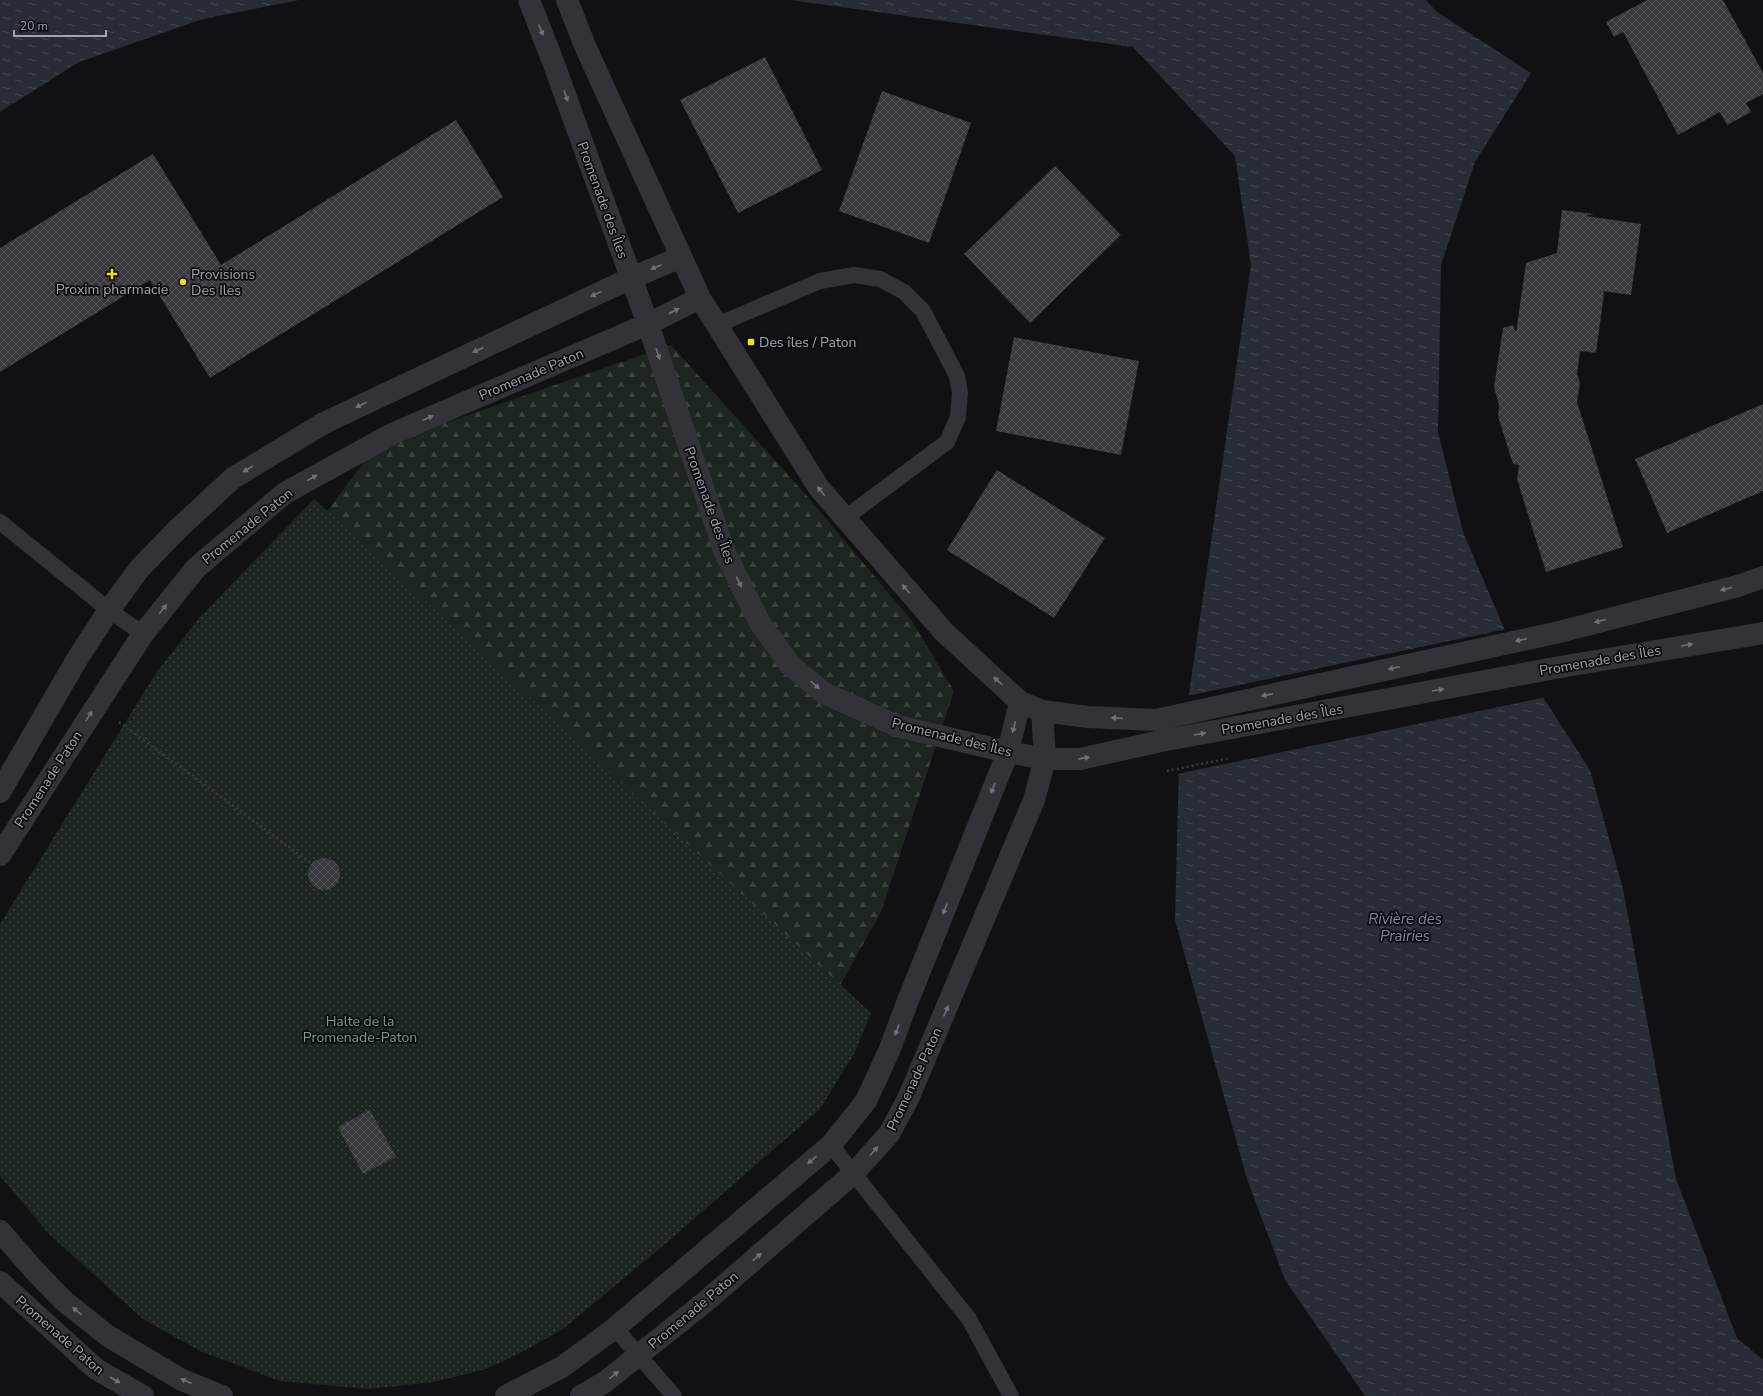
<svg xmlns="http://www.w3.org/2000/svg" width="1763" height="1396" font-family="'Nunito Sans',sans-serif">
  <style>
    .forest { fill: url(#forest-firs) }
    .park { fill: url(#park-dots) }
    .water { fill: url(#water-ripples) }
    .pier { fill: #111113 }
    .building { fill: url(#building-cross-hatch) }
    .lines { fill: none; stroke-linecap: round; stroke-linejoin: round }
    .path { stroke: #38383f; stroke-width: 2.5; stroke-dasharray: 2 3; stroke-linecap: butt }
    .lane { stroke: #333238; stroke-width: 16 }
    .street { stroke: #333238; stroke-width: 22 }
    .oneway { fill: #70717c }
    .poi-dot { fill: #f1dc2b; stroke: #0c0c0e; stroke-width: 1.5 }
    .labels { text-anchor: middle; stroke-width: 3.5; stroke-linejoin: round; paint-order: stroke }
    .street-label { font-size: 14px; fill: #a2a4b3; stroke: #0c0c0e }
    .poi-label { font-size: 14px; fill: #a2a4b3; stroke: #0c0c0e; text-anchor: start }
    .park-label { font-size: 14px; fill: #799f84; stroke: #0c0c0e }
    .water-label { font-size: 15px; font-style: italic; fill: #7989af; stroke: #0c0c0e }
  </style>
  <defs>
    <pattern id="forest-firs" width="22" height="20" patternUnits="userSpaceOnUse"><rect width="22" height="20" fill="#1d2520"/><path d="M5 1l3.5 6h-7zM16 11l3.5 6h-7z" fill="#3b423e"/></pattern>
    <pattern id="park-dots" width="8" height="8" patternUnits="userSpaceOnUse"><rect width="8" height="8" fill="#1d2520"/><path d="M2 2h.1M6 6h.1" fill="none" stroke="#3b423e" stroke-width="1.8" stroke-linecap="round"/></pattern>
    <pattern id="water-ripples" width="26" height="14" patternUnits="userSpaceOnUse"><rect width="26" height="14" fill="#282c36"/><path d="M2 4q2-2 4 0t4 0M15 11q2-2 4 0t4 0" fill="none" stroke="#444851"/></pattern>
    <pattern id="building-cross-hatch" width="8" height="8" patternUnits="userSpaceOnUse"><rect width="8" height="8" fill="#39383d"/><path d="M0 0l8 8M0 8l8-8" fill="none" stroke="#525257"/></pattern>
  </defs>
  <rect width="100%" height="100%" fill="#111113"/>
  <path class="forest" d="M671,345l135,150 106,126 42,70 -73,221 -86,154 -490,-525 70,-94z"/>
  <path class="park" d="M314,499l557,514 -16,39 -35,57 -149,130 -108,90 -45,25 -35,16 -49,12 -65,7 -89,-8 -78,-29 -59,-33 -94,-85 -49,-58v-252l156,-251 44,-56z"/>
  <path class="water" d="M0,0h299l-96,19 -124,43 -79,50z
    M790,0h636l11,12 94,61 -56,89 -34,103 -3,167 25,100 43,101 40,69 44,68 33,119 53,290 61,159 26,22v36h-398l-80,-116 -38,-101 -72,-259 4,-157 72,-498 -16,-109 -102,-109z"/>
  <path class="pier" d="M1507,629l39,68 -369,77 10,-78z"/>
  <path class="building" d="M1647,0h76l40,73v21l-17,9 5,9 -24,13 -7,-13 -42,23 -55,-103 -9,5 -8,-15z
    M765,57l57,113 -84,43 -58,-113z
    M882,91l89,32 -42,120 -90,-32z
    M456,120l47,77 -293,181 -60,-98 -150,92v-124l153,-94 68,111z
    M1055,166l66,69 -91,88 -66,-69z
    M1562,210l32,4 -8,2 55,8 -10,71 -28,-4 1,3 -8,59 -16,-2 -3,23 3,9 -3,19 46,145 -77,25 -29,-93 2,-14 -6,-1 -15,-48 1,-11 -5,-18 9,-59 10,-3 3,8 10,-70 31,-10z
    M1014,337l125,24 -18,94 -125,-24z
    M1763,404v87l-96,42 -32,-74z
    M997,470l108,68 -51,80 -107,-68z
    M308 874a16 16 0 1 1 32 0a16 16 0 1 1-32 0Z
    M370,1110l26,47 -33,17 -25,-47z"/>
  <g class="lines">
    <path class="path" d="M119,722l193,142
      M1167,771l63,-13"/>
    <path class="lane" d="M717,325l103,-44 34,-6 26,4 24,13 19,19 34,65 3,17 -2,24 -11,25 -102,76
      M0,522l109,88 34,24
      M831,1145l138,174 42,77
      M615,1328l59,68"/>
    <path class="street" d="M529,0l23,59 96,265 77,229 35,70 30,42 34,28 73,33 111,26 37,7h35l81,-18 405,-75 197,-33
      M567,0l18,46 115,252 119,190 125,144 76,70 22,9 46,6 68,3 403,-88 179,-46 25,-9
      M0,792l79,-136 30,-46 31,-42 39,-40 54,-50 91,-55 307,-145 50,-21
      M0,855l143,-221 53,-66 89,-75 109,-60 254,-109 52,-26
      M0,1231l34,39 30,31 44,35 74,44 40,16
      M0,1282l96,87 47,27
      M506,1396l56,-29 53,-39 216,-183 35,-44 23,-50 18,-48 101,-251 12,-50
      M581,1396l24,-14 100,-80 149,-129 35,-39 19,-35 126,-299 11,-41 -3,-48"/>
  </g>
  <defs><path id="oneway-solid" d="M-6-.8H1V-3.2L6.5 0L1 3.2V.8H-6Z"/></defs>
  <g class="oneway">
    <use href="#oneway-solid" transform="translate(541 30) rotate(68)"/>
    <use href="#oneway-solid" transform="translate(566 96) rotate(70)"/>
    <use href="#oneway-solid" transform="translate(656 267) rotate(157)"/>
    <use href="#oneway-solid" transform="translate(596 294) rotate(155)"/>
    <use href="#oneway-solid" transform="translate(674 311) rotate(-27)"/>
    <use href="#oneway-solid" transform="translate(478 350) rotate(155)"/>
    <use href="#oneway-solid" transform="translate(658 354) rotate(71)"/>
    <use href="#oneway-solid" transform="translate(361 405) rotate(155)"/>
    <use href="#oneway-solid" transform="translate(428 418) rotate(-24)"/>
    <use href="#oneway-solid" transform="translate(248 469) rotate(148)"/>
    <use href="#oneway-solid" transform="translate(312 478) rotate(-29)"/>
    <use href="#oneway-solid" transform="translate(821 491) rotate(-128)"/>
    <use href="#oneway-solid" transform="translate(739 582) rotate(63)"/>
    <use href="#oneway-solid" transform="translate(906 589) rotate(-131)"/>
    <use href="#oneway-solid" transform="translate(1726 589) rotate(166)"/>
    <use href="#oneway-solid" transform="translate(163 609) rotate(-51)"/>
    <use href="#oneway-solid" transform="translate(1600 621) rotate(166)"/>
    <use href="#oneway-solid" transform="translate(1521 640) rotate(168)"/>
    <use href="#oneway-solid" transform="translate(1687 645) rotate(-10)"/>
    <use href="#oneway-solid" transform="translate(1394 668) rotate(168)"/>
    <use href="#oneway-solid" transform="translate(998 681) rotate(-138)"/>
    <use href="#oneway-solid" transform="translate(815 685) rotate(40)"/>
    <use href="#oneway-solid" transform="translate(1438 690) rotate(-10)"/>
    <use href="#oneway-solid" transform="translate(1267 695) rotate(168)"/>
    <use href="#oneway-solid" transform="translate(89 716) rotate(-58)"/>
    <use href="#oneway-solid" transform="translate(1117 718) rotate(-178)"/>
    <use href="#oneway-solid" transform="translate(1014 727) rotate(104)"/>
    <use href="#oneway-solid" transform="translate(1200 734) rotate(-10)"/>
    <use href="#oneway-solid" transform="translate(1084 758) rotate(-9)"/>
    <use href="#oneway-solid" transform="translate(993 788) rotate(112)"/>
    <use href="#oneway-solid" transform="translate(945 909) rotate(112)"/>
    <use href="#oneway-solid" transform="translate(946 1011) rotate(-67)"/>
    <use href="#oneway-solid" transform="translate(897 1030) rotate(110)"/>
    <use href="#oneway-solid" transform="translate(874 1151) rotate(-48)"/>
    <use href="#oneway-solid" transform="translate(812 1160) rotate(140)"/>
    <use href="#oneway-solid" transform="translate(757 1257) rotate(-41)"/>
    <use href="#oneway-solid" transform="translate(77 1311) rotate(-141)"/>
    <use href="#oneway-solid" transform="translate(614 1375) rotate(-38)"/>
    <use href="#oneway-solid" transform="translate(115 1380) rotate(30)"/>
    <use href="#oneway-solid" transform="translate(186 1381) rotate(-156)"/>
  </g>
  <g class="poi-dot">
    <path d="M110 268h4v4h4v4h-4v4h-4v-4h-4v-4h4z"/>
    <circle cx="183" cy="282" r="4"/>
    <rect x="747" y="338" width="8" height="8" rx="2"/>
  </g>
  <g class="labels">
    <g class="street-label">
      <text transform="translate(603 200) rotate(70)" y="5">Promenade des Îles</text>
      <text transform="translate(531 374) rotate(-23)" y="5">Promenade Paton</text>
      <text transform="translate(710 505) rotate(70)" y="5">Promenade des Îles</text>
      <text transform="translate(247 526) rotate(-39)" y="5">Promenade Paton</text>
      <text transform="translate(1600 660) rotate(-10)" y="5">Promenade des Îles</text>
      <text transform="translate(1282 719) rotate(-10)" y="5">Promenade des Îles</text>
      <text transform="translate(952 737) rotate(14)" y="5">Promenade des Îles</text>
      <text transform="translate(48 779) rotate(-57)" y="5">Promenade Paton</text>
      <text transform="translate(914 1079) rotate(-65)" y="5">Promenade Paton</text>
      <text transform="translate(693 1310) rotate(-40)" y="5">Promenade Paton</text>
      <text transform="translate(60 1335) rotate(41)" y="5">Promenade Paton</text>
    </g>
    <g class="poi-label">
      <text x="191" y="279">Provisions<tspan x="191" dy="16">Des Iles</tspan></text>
      <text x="112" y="294" text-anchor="middle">Proxim pharmacie</text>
      <text x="759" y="347">Des îles / Paton</text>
    </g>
    <g class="park-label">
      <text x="360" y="1026">Halte de la<tspan x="360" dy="16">Promenade-Paton</tspan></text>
    </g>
    <g class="water-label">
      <text x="1405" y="924">Rivière des<tspan x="1405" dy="17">Prairies</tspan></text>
    </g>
  </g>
  <path d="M14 30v6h92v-6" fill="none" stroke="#a2a4b3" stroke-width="2"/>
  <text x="20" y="30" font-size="12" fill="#a2a4b3" stroke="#0c0c0e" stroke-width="3" paint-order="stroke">20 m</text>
</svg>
